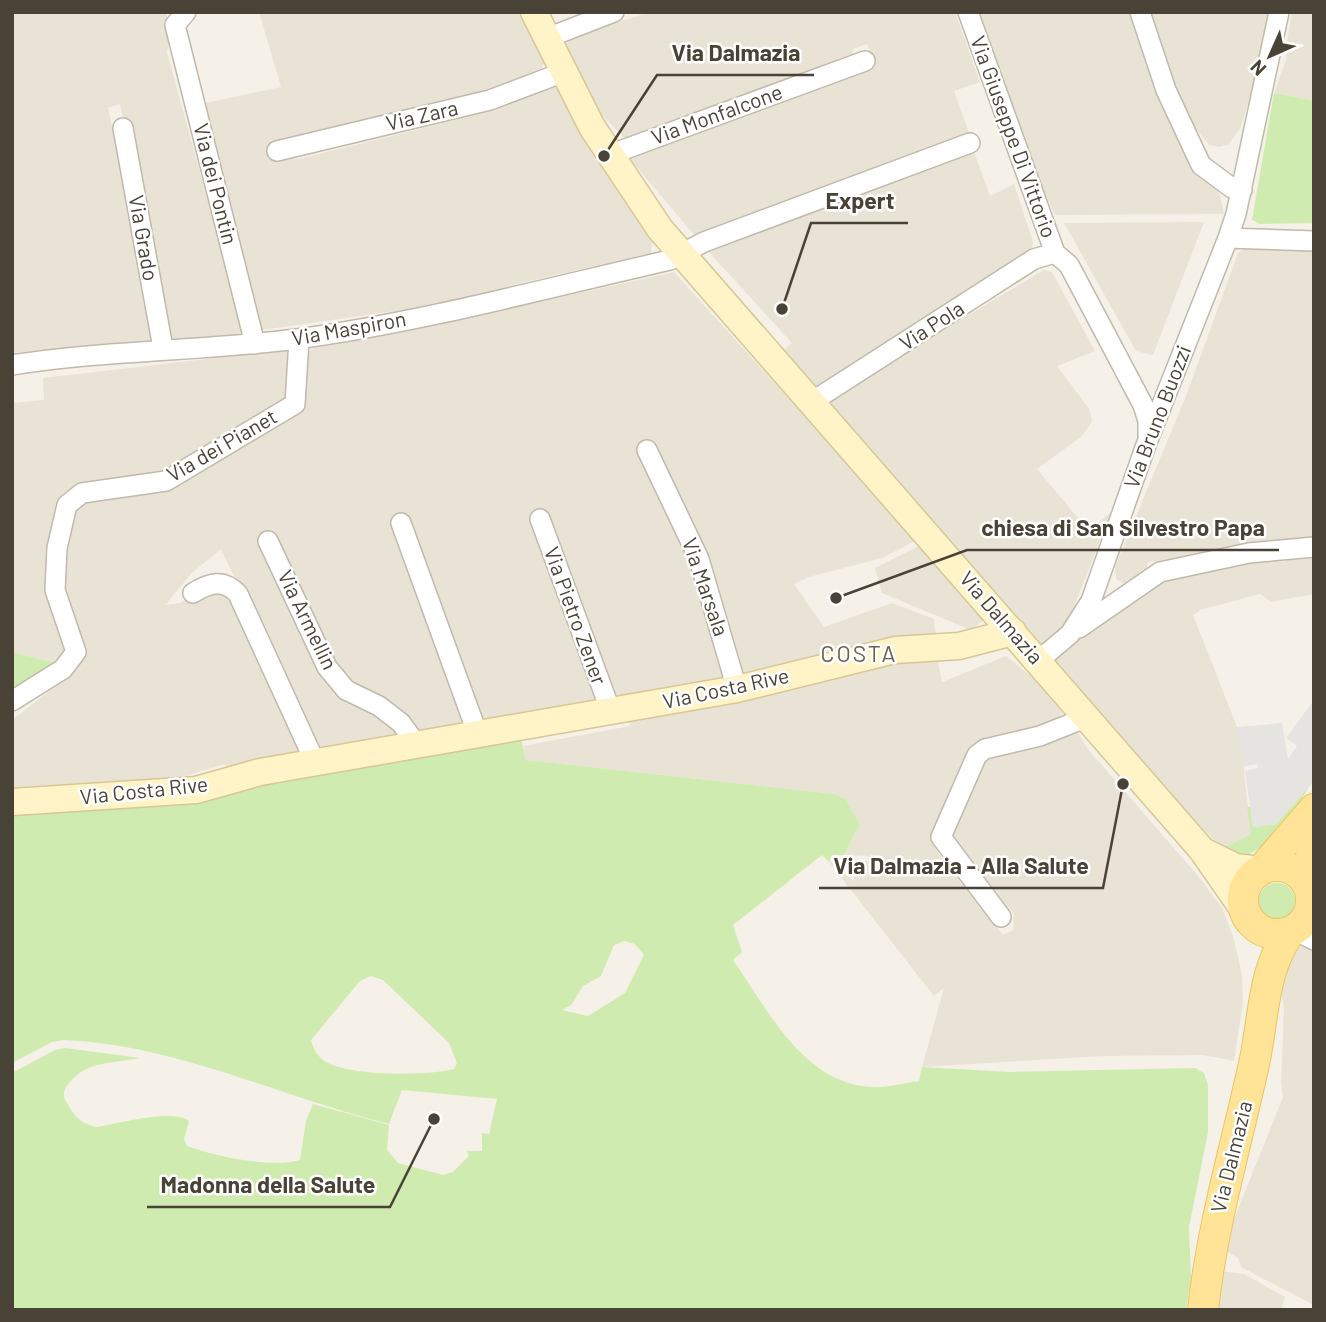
<svg xmlns="http://www.w3.org/2000/svg" width="1326" height="1322" font-family="Barlow,sans-serif">
  <style>
    .residential { fill: #e9e3d6 }
    .green { fill: #cfebaf; fill-rule: evenodd }
    .parking { fill: #e6e4e0 }
    .lines { fill: none; stroke-linecap: round; stroke-linejoin: round }
    .street-casing { stroke: #c1b9aa; stroke-width: 22 }
    .secondary-casing { stroke: #d8c795; stroke-width: 29 }
    .primary-casing { stroke: #ebc460; stroke-width: 32 }
    .street { stroke: #fff; stroke-width: 19 }
    .secondary { stroke: #fff3c8; stroke-width: 26 }
    .primary { stroke: #ffe397; stroke-width: 30 }
    .labels { text-anchor: middle; stroke-width: 5; stroke-linejoin: round; paint-order: stroke }
    .street-label { font-size: 21px; fill: #494236; stroke: #fff }
    .neighbourhood-label { font-size: 23px; letter-spacing: 2px; fill: #6c604d; stroke: #fff }
    .leader { fill: none; stroke: #494236; stroke-width: 2.5 }
    .callout-dot { fill: #494236; stroke: #fff; stroke-width: 2.5 }
    .callout-label { font-size: 23px; text-anchor: middle; font-weight: bold; fill: #494236; stroke: #fff; stroke-width: 5; stroke-linejoin: round; paint-order: stroke }
  </style>
  <rect width="100%" height="100%" fill="#f5f1e8"/>
  <path class="residential" d="M12,12h154l6,20 -5,20 77,281 -76,9 -48,-238 -12,4 49,235 -145,16z
    M259,12h262l24,50 -6,10 -43,19 -215,66 17,2 110,-27 93,-24 57,-23 94,154 -1,14 -242,56 -147,21 -61,-226 80,-17z
    M649,12h306l25,70 -26,9 16,45 -274,101 -67,-79 3,-5 243,-87 -8,-22 -14,5 -1,8 -226,83 -29,-31 -11,-24 -3,1 -17,-42 6,-6z
    M978,12h152l17,56 16,37 57,90 4,19 -169,1 -21,-45z
    M1151,12h119l-19,82 -11,35 -11,15 -10,3 -10,-2 -15,-19 -24,-51z
    M1292,12h22v89l-40,-8 13,-36 -2,-3z
    M973,149l17,47 24,-12 19,58 -1,13 -213,131 -9,-1 -30,-32 12,-10 -86,-94z
    M1204,222l-51,133 -17,-4 -72,-128z
    M1246,248l68,1v293l-166,20 -2,10 -20,13 -10,-6 -1,-12 71,-171 52,-143z
    M1044,270l8,2 43,79 -38,15 33,44 2,12 -11,15 -44,32 52,62 22,-19 -44,113 -26,21 -209,-237 -1,-7 3,-7z
    M674,272l243,268 -35,18 -73,19 -15,7 30,43 68,-24 42,16 2,19 -195,43 -422,74 -98,-206 -29,24 -27,32 15,-2 12,-7 23,-6 19,10 74,157 -80,11 -3,-4 -53,16 -160,11v-71l61,-47 -15,-78 10,-81 17,-16 90,-11 128,-75 1,-51 5,-10 6,-3 89,-16z
    M285,350l5,3 -2,45 -120,76 -93,18 -22,61 17,95 -11,16 -47,-12v-249l32,-3 -1,-22z
    M921,545l66,72 -16,13 -89,-37 -7,-25z
    M1314,554v40l-43,8 -11,-8 -60,16 -7,5 44,112 6,35 8,72 -28,14 -72,-69 -101,-116 28,-25 73,-47 -1,-4 9,-5 92,-26 33,6 8,-6z
    M1006,656l36,29 5,10 16,18 -8,7 -87,30 -2,12 -33,80 6,13 64,80 10,-5 1,-17 -29,-24 -36,-54 7,-6 -5,-8 28,-61 97,-31 11,19 112,129 23,31 11,28 9,39 1,27 -9,59 -31,-6 -100,1 -181,11 22,-79 -10,8 -109,-139 29,24v-20h15l-1,-5 -24,-1 16,-31 -15,-25 -11,-5 -308,-34 -3,-14 107,-20 -1,-5 117,-20 151,-40 40,-3 5,24z
    M1306,946l8,2v357l-73,-38 -3,-9 -16,-9 61,-152 -2,-16 3,-71 -4,-28 16,-35z
    M1219,1271l25,3 41,23 -4,13h-66z"/>
  <path class="green" d="M1274,93l40,8v122l-54,1 -8,-4z
    M12,652l47,12 -47,30z
    M521,739l5,21 308,34 11,5 15,25 -16,31h-12l-3,7 -7,-7 -89,70 9,27 -9,8c35,50 70,123 138,127 15,1 33,-4 48,-6l3,-14 87,5 186,-4 9,5 4,12v47l-19,95 2,50 -5,33h-1174v-237l43,-23 10,-2 75,10c-28,6 -52,2 -71,25 -6,7 -7,13 -2,20 8,14 13,20 29,24 22,-3 76,-19 93,-6l-5,18 3,7c27,10 86,23 113,14l6,-39 7,-17 76,21 -2,25 11,13 45,12 10,-3 16,-16 -2,-5h15v-18l7,1 8,-35 -95,-9 -13,34c-109,-27 -211,-79 -325,-84l-12,2 -40,21v-256zM624,941l11,3 9,11 -19,38 -37,23 -26,-6 9,-5 12,-19 18,-10 13,-31zM371,976l12,4 66,63 8,20 -3,6c-26,7 -112,8 -132,-10 -7,-6 -9,-12 -11,-19l49,-59z
    M1309,786c-8,18 -45,68 -65,69 -7,1 -14,-4 -21,-7l28,-14 -4,-27h4l2,20 23,-3z
    M1259 901a18 18 0 1 1 36 0a18 18 0 1 1-36 0Z"/>
  <path class="parking" d="M1314,700v81l-38,43 -23,3 -8,-56 13,-3 -1,-4 -14,3 -6,-40 45,-4 6,36 9,-13 -11,-8z"/>
  <g class="lines">
    <g class="street-casing">
      <path id="street" d="M186,12l-11,13 80,319
        M968,12l87,241 14,12 74,140 5,16v15
        M1140,12l26,78 35,75 31,23 10,2
        M547,38l67,-26
        M123,128l40,220
        M277,151l213,-51 74,-28
        M609,155l256,-94
        M1228,238l86,3
        M12,365c95,-15 191,-14 285,-26 125,-17 250,-51 373,-79l34,-18 266,-99
        M810,403l224,-144 21,-6
        M647,450l52,109 38,130
        M540,519l71,193
        M401,523l77,212
        M268,541l59,126 19,23 33,16 22,17 16,22
        M193,593c16,-10 30,-15 45,1l77,168
        M1079,628l81,-56 89,-19 65,-6
        M1038,661l32,-27 21,-33 55,-156 82,-207 8,-24 43,-202
        M12,701l51,-32 13,-17 -21,-62 2,-42 10,-43 15,-12 84,-12 129,-77 4,-65
        M1001,917l-60,-80 36,-82 8,-6 55,-13 45,-18
        M1294,930l20,10"/>
    </g>
    <g class="secondary-casing">
      <path id="secondary" d="M534,12l58,115 68,102 542,621 41,59
        M12,802l184,-12 64,-18 477,-83 158,-39 64,-4 54,-14
        M1205,852l30,15 24,3"/>
    </g>
    <g class="primary-casing">
      <path id="primary" d="M1243 900a34 34 0 1 1 68 0a34 34 0 1 1-68 0Z
        M1263,868l51,-59
        M1308,886l6,-58
        M1203,1310c9,-84 33,-164 51,-246 10,-45 8,-94 36,-132"/>
    </g>
    <use href="#street" class="street"/>
    <use href="#secondary" class="secondary"/>
    <use href="#primary" class="primary"/>
  </g>
  <g class="labels">
    <g class="street-label">
      <text transform="translate(717 115) rotate(-20)" y="7">Via Monfalcone</text>
      <text transform="translate(422 116) rotate(-13)" y="7">Via Zara</text>
      <text transform="translate(1013 137) rotate(70)" y="7">Via Giuseppe Di Vittorio</text>
      <text transform="translate(215 184) rotate(76)" y="7">Via dei Pontin</text>
      <text transform="translate(143 238) rotate(80)" y="7">Via Grado</text>
      <text transform="translate(932 326) rotate(-33)" y="7">Via Pola</text>
      <text transform="translate(349 329) rotate(-10)" y="7">Via Maspiron</text>
      <text transform="translate(1158 417) rotate(-69)" y="7">Via Bruno Buozzi</text>
      <text transform="translate(222 446) rotate(-30)" y="7">Via dei Pianet</text>
      <text transform="translate(705 587) rotate(71)" y="7">Via Marsala</text>
      <text transform="translate(575 616) rotate(70)" y="7">Via Pietro Zener</text>
      <text transform="translate(1001 618) rotate(49)" y="7">Via Dalmazia</text>
      <text transform="translate(307 620) rotate(64)" y="7">Via Armellin</text>
      <text transform="translate(726 689) rotate(-12)" y="7">Via Costa Rive</text>
      <text transform="translate(144 791) rotate(-6)" y="7">Via Costa Rive</text>
      <text transform="translate(1232 1157) rotate(-76)" y="7">Via Dalmazia</text>
    </g>
    <g class="neighbourhood-label">
      <text x="859" y="662">COSTA</text>
    </g>
  </g>
  <path class="leader" d="M604 156L657 75H814M782 309L811 223H908M836 598L967 550H1279M1123 784L1103 888H819M434 1119L390 1207H147"/>
  <g class="callout-dot">
    <circle cx="604" cy="156" r="7"/>
    <circle cx="782" cy="309" r="7"/>
    <circle cx="836" cy="598" r="7"/>
    <circle cx="1123" cy="784" r="7"/>
    <circle cx="434" cy="1119" r="7"/>
  </g>
  <g class="callout-label">
    <text x="736" y="61">Via Dalmazia</text>
    <text x="860" y="209">Expert</text>
    <text x="1123" y="536">chiesa di San Silvestro Papa</text>
    <text x="961" y="874">Via Dalmazia - Alla Salute</text>
    <text x="268" y="1193">Madonna della Salute</text>
  </g>
  <rect width="1326" height="1322" fill="none" stroke="#494236" stroke-width="28"/>
  <g transform="translate(1270 56) rotate(225)" stroke="#ffffff" stroke-width="5" paint-order="stroke">
  <path d="M0-5L12 26L0 18L-12 26Z" fill="#494236"/>
  <text y="-10" font-size="19" font-weight="bold" text-anchor="middle" fill="#494236">N</text>
  </g>
</svg>
